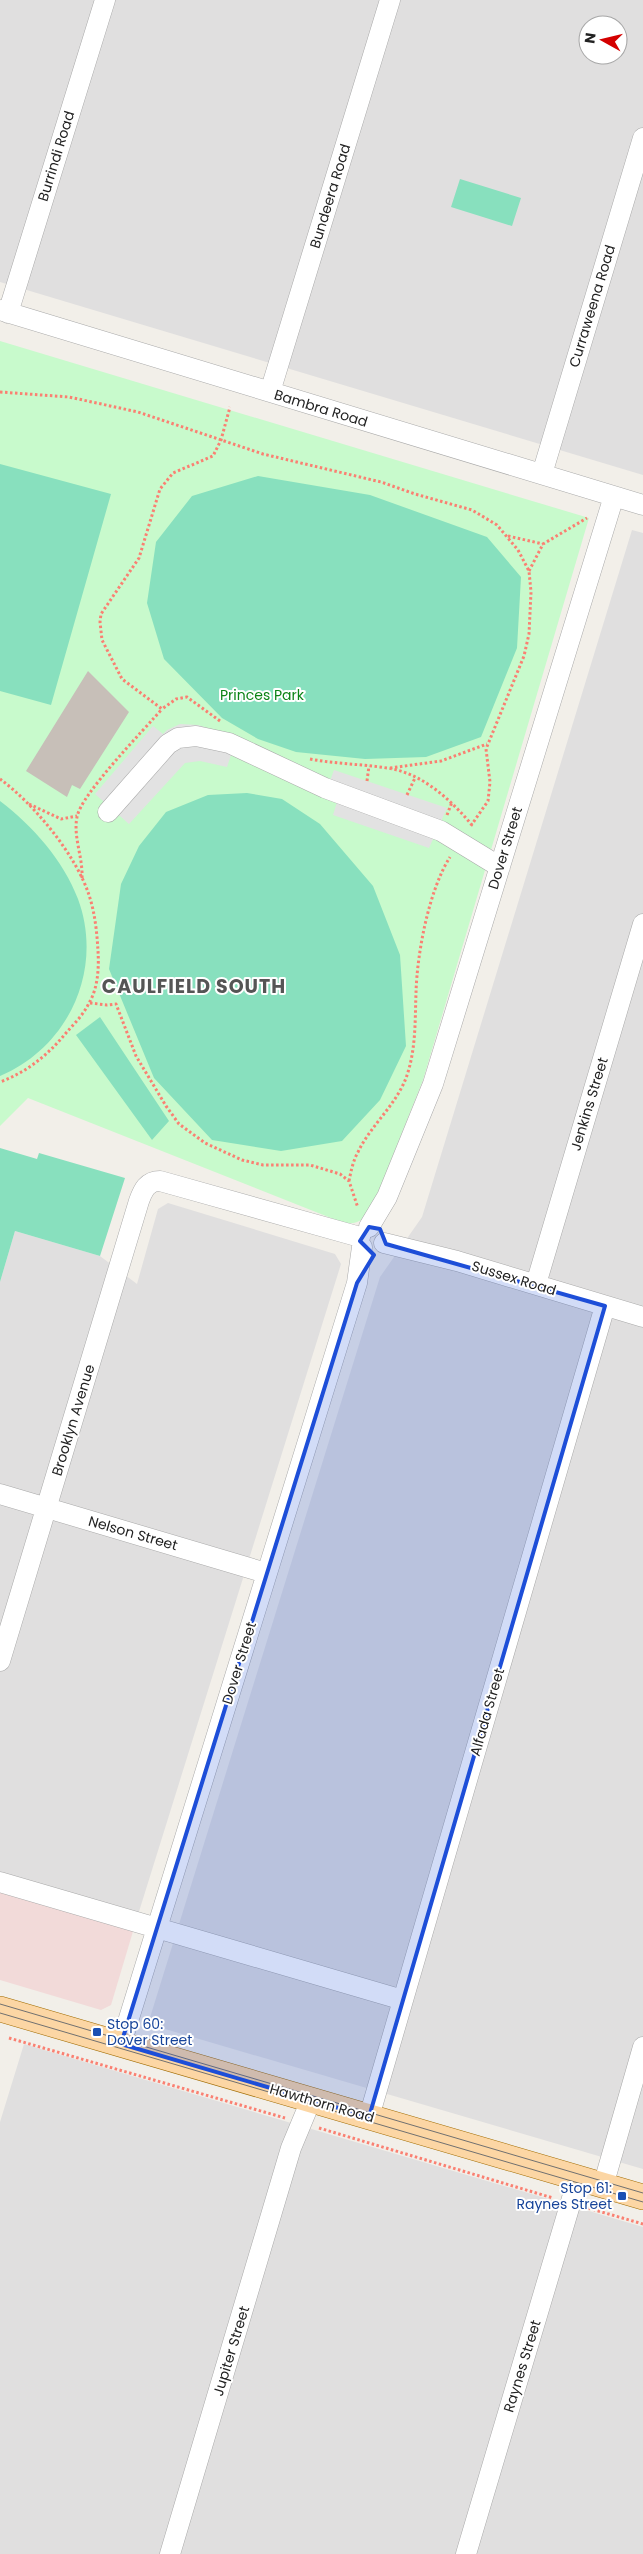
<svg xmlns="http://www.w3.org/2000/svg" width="643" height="2554" font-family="Poppins,sans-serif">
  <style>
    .residential { fill: #e0dfdf; fill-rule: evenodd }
    .commercial { fill: #f2dad9 }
    .park { fill: #c8facc }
    .pitch { fill: #88e0be }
    .parking { fill: #e2e2e2 }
    .building { fill: #c7bfb8 }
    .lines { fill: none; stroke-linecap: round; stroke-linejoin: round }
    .minor-casing { stroke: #a9a9a9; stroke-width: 21 }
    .major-casing { stroke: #a06b00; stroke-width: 26 }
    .path { stroke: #fa8072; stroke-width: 3; stroke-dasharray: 2.5 2.5; stroke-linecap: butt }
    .minor { stroke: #fff; stroke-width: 20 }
    .major { stroke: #fcd6a4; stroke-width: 25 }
    .tram { stroke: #707070; stroke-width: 1 }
    .marked { fill: #1d4ed8; fill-opacity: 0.2; stroke: #1d4ed8; stroke-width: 4; stroke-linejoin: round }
    .transit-dot { fill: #1a4fb4; stroke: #fff; stroke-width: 2 }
    .labels { text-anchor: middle; stroke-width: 4; stroke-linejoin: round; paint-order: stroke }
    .street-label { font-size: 14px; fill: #222; stroke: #fff }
    .park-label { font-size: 14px; fill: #0c8416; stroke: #fff }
    .transit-label { font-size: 14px; fill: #164399; stroke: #fff; text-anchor: start }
    .district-label { font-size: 19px; font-weight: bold; letter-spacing: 1px; fill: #555; stroke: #fff }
  </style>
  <rect width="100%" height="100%" fill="#f2efe9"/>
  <path class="residential" d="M0,0h643v475l-643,-193zM588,25h30v30h-30z
    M632,530l11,3v1636l-495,-145 232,-747 42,-60z
    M168,1203l167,51 6,10 -204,654 -137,-40v-596l15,-51 85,25 37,28 21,-75z
    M24,2044l619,183v327h-643v-432z"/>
  <path class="commercial" d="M0,1878l137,40 -26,87 -10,5 -101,-30z"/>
  <path class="park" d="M0,341l589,177 -166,562 -51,128c-9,12 -15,18 -31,14l-313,-124 -28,28z"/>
  <path class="pitch" d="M460,179l61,19 -9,28 -61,-19z
    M0,464l111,30 -60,211 -51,-14z
    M258,476l112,19 117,42 34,40 -4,71 -36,89 -55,20 -61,2 -69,-7 -38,-13 -36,-21 -58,-59 -17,-56 9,-61 36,-46z
    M247,793l35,6 38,25 53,62 27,69 6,91 -26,54 -38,41 -61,10 -69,-11 -58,-62 -45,-109 12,-85 18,-38 27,-34 42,-17z
    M0,801c33,25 63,59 78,98 26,70 -9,148 -78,177z
    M100,1017l69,104 -17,19 -76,-105z
    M0,1148l37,11 2,-6 86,25 -25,78 -85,-25 -15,51z"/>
  <path class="parking" d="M180,724l18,1 39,12 -10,30 -27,-6 -15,2 -56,61 -34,-30 58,-68 10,8 4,-4z
    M334,770l113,38 -18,40 -96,-33 4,-13 -13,-5z"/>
  <path class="building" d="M88,671l41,41 -49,77 -8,-4 -5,12 -41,-26z"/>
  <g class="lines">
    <g class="minor-casing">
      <path id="minor" d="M0,310l643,195
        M8,313l97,-313
        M270,392l120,-392
        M542,474l101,-336
        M108,812l60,-68 10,-6 18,-2 33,7 96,45 116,43 59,36
        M369,1227l18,-30 46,-113 181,-588
        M384,1243l73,18 186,56
        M536,1284l107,-360
        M0,1494l266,79
        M0,1661l139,-460c4,-11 8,-20 21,-20l200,56
        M0,1882l403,118
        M121,2044l236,-761 5,-36
        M369,2117l236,-811
        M603,2186l40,-139
        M170,2554l121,-406 20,-48
        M466,2554l112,-376"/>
    </g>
    <g class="major-casing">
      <path id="major" d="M0,2009l643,188"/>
    </g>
    <path class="path" d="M0,392l69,5 69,15 125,42 118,28 34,12 57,16 25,15 21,25 11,21 2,21 -2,42 -5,22 -38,93 4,33 -2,19 -18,26
      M508,536l35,8
      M529,571l14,-27 44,-26
      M220,721l-33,-24 -11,2 -14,10 -40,-30 -20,-39 -2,-18 1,-8 38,-56 21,-69 13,-16 40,-17 8,-16 9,-33
      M310,759c26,5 51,5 77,9 35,5 63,31 85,57
      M390,768l51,-7 46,-17
      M0,779c34,25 76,76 89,116 6,18 8,38 9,56 1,17 0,37 -9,52 -5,11 -15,21 -23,30 -18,22 -39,39 -66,49
      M367,781l2,-15
      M407,795l8,-17
      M29,804l32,15 16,-3
      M447,815l5,-13
      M82,878c1,-21 -9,-41 -5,-61 4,-23 67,-87 85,-108
      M90,1003l17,2 9,-1 20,52 30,50 13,18 26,19 37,17 21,5h47l30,9 9,7 9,27
      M349,1181c2,-10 4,-20 9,-29 14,-29 41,-49 50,-80 8,-26 7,-53 8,-79 1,-40 13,-103 34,-136
      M9,2038l276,80
      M319,2128l234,70
      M588,2208l55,16"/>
    <use href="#minor" class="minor"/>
    <use href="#major" class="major"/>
    <path class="tram" d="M0,2004l643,189
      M0,2013l643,189"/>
  </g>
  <path class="marked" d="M369,1227l11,2 6,15 219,62 -236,811 -248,-73 236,-761 17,-28 -14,-14z"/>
  <g class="transit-dot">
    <rect x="92" y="2027" width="10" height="10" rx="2.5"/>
    <rect x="617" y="2191" width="10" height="10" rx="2.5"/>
  </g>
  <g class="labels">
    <g class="street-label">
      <text transform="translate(56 156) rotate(-73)" y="5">Burrindi Road</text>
      <text transform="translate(330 196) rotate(-73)" y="5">Bundeera Road</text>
      <text transform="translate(592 306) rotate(-73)" y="5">Curraweena Road</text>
      <text transform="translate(321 408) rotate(17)" y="5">Bambra Road</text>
      <text transform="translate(505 848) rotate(-73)" y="5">Dover Street</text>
      <text transform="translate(589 1104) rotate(-73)" y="5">Jenkins Street</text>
      <text transform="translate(514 1278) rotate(17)" y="5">Sussex Road</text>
      <text transform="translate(73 1420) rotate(-73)" y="5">Brooklyn Avenue</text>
      <text transform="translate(133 1533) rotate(16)" y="5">Nelson Street</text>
      <text transform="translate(239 1663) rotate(-73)" y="5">Dover Street</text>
      <text transform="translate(487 1712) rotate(-74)" y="5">Alfada Street</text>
      <text transform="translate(322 2103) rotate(16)" y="5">Hawthorn Road</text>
      <text transform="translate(231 2351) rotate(-73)" y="5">Jupiter Street</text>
      <text transform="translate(522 2366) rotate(-73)" y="5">Raynes Street</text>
    </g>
    <g class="park-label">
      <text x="262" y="700">Princes Park</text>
    </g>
    <g class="transit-label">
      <text x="107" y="2029">Stop 60:<tspan x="107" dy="16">Dover Street</tspan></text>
      <text x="612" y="2193" text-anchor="end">Stop 61:<tspan x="612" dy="16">Raynes Street</tspan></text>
    </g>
    <g class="district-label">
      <text x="194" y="993">CAULFIELD SOUTH</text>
    </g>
  </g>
  <g transform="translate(603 40) rotate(278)"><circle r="24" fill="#ffffff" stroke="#a7a7a7"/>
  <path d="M0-4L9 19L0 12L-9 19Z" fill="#d40000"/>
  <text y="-8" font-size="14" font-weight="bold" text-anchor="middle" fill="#222222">N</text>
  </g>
</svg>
